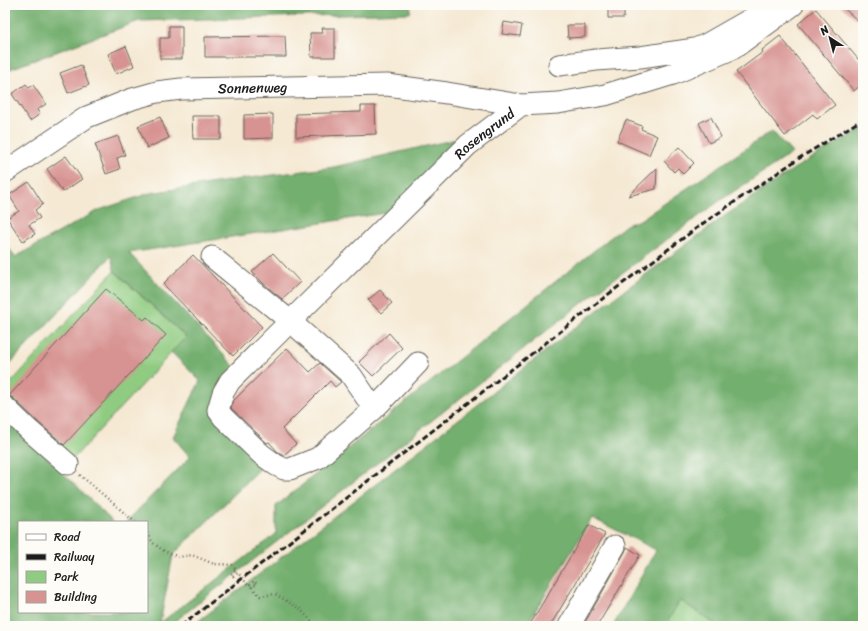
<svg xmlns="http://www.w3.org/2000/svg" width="868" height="631" font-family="Sriracha,sans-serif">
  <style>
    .green { fill: #8fcb80; stroke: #56744e }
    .forest { fill: #73af6e; stroke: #486645 }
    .building { fill: #d79391 }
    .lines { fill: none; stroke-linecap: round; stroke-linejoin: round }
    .minor-casing { stroke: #68645c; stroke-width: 23 }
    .path { stroke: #68645c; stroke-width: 2.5; stroke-dasharray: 1 3; stroke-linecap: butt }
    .minor { stroke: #fff; stroke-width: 21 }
    .rail { stroke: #1c1c1c; stroke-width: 3; stroke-dasharray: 6 3; stroke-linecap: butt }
    .labels { text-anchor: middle; stroke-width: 3.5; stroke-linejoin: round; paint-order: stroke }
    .street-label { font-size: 14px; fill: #1c1c1c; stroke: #fdfcf7 }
  </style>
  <rect width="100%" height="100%" fill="#fdfcf7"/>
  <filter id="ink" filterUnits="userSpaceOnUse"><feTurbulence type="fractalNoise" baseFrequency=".025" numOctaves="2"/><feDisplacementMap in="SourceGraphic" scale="8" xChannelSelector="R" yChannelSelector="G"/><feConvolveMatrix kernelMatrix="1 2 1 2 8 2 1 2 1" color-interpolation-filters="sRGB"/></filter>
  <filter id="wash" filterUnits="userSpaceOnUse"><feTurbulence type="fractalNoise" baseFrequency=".012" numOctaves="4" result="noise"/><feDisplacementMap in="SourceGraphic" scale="16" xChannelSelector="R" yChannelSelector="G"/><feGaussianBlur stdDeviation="0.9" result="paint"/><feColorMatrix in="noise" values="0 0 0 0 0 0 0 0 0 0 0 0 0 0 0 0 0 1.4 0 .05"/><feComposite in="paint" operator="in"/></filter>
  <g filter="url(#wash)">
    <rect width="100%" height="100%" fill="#f5e9d3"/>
    <path class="green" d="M114,271l72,66 -116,125 -65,-60v-13z
      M680,600l38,26h-53z"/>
    <path class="forest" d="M5,5h406l-1,8 -271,8 -134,50z
      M863,128v494l-11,4h-134l-38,-26 -15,26h-52l43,-76 -64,-32 -66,108h-334l175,-135 228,-179 131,-97 69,-47z
      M772,131l20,22 -74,49 -123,91 -426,333h-164v-210l108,106h-94v90h128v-90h-21l64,-65 -17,-20 27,-56 -29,-29 15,-15 -72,-67 -3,-14 -106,113v-127l10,15 84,-47 51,-17 85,-13 99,-13 127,-29 -63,73 -269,42 117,126 -26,28 49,53 -96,95 -13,68 116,-89v-28l350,-281 14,-5z"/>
    <g id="blocks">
      <path class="building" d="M608,5h16v13h-16z
        M840,5h23v20z
        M816,9l47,56v18l-9,8 -56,-67z
        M504,22l18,3 -2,11 -18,-2z
        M567,25h18v12l-17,1z
        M169,26h13v33h-22v-21h9z
        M322,28h13v29h-24l-1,-24h13z
        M285,36l1,21h-81v-20z
        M780,36l55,69 -18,14 -4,-5 -28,22 -49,-64 27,-20 -1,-2z
        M126,46l8,20 -18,8 -8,-20z
        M81,65l8,20 -21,8 -8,-20z
        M26,84l3,4 4,-3 13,19 -9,6 3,4 -10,7 -18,-27z
        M361,106h14l1,28 -80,3v-23l65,-2z
        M273,114v24l-29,1v-24z
        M192,116h29v23h-28z
        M160,117l9,21 -22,10 -9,-22z
        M711,117l10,20 -12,6 -10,-20z
        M626,120l16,6 -1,3 16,7 -8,19 -32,-14z
        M118,136l7,19 -8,3 3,11 -14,5 -11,-30z
        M679,147l15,16 -11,11 -5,-6 -4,4 -10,-11z
        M66,156l16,23 -19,13 -16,-23z
        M657,168l-1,21 -28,7z
        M29,182l14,22 -8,6 5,8 -11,7 6,9 -12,7 -16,-23 12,-7 -10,-16z
        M273,253l27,29 -18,17 -20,-17 -10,-10z
        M193,255l69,72 -29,29 -70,-72z
        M106,289l38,31 3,-3 19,18 -102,110 -26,-23 -25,-24 -4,-2z
        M380,290l12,13 -11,10 -13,-13z
        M389,333l13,15 -29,28 -14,-14z
        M287,348l23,24 10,-9 21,19 -6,5 -5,-6 -48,48 14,15 -12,11 -6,-3 -9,-10 -2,1 -36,-35 2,-7z
        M589,525l16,9 -55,92h-21z
        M627,547l13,8 -43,71h-14l42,-74z"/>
    </g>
  </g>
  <g filter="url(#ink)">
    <use href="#blocks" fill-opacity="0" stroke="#68645c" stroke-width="1"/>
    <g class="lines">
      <g class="minor-casing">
        <g id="minor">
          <path d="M559,65l37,-5 44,-3 55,-8 12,-5 58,-33"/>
          <path id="s1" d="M5,172l82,-55 45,-18 25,-7 24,-3 206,-4 60,8 74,12"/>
          <path d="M212,257l78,64 61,54 23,34"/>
          <path id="s2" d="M418,363l-44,46 -56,49 -28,11h-6l-8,-4 -15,-11 -38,-37 -5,-7 5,-17 7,-12 238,-236 53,-40 37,-2 47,-8 68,-21 61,-26 59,-43"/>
          <path d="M5,407l25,24 38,33"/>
          <path d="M569,626l46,-80"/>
        </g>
      </g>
      <path class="path" d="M80,475l55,47
        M147,533l6,10 11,8 15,6 13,-2 22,9 18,1 4,5 -5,4 2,2 5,-3 11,13 5,-5 3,3 -5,3 8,9 15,-2 25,15 16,17"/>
      <use href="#minor" class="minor"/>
      <path class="rail" d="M181,626l429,-333 92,-69 96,-65 65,-40"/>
    </g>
  </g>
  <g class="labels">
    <g class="street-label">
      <text dy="5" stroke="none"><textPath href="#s1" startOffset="269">Sonnenweg</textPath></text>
      <text dy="5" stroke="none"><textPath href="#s2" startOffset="650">Rosengrund</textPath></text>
    </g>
  </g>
  <rect width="868" height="631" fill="none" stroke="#fdfcf7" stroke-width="20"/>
  <rect x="18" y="521" width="130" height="92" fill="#fdfcf7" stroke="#a3a29f"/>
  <rect x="26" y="534" width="20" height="6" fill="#ffffff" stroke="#a3a29f"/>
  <text x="54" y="541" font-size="12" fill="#1c1c1c">Road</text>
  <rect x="26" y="554" width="20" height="6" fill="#1c1c1c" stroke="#a3a29f"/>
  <text x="54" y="561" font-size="12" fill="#1c1c1c">Railway</text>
  <rect x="26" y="571" width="20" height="12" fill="#8fcb80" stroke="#a3a29f"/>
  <text x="54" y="581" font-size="12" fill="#1c1c1c">Park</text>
  <rect x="26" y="591" width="20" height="12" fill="#d79391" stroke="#a3a29f"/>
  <text x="54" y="601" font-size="12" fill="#1c1c1c">Building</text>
  <g transform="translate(830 38) rotate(324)" stroke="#fdfcf7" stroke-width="3" paint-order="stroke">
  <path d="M0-3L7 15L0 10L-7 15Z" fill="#1c1c1c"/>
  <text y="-6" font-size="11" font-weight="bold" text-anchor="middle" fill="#1c1c1c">N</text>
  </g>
</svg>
